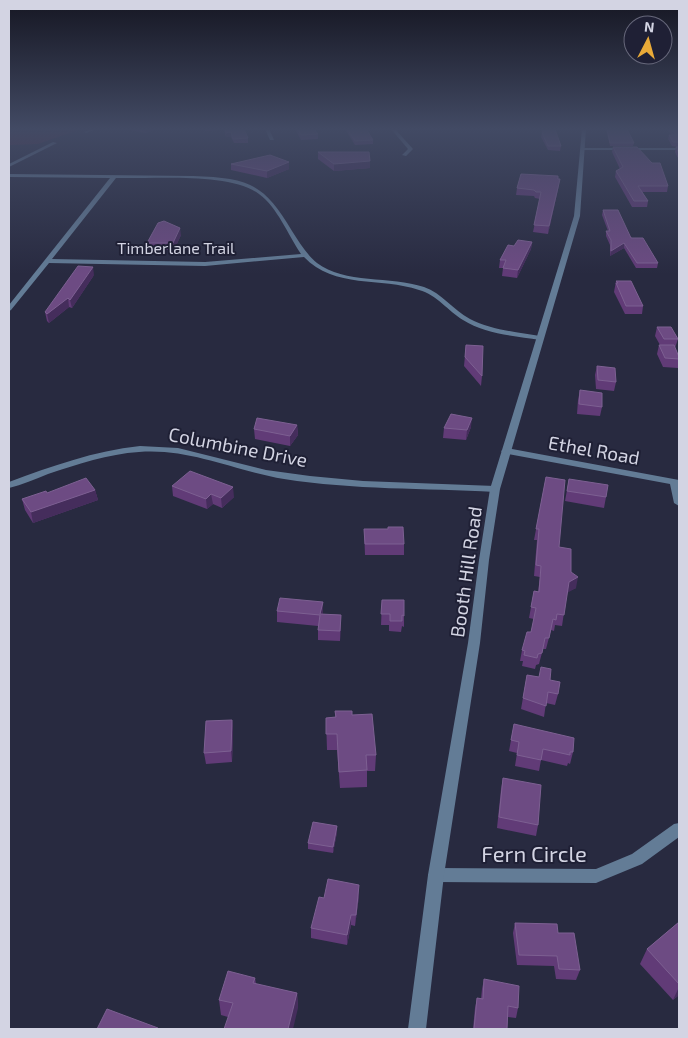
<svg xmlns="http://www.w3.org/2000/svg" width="688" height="1038" font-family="'Exo 2',sans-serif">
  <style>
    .green { fill: #512741 }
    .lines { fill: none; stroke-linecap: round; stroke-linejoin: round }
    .minor { fill: #637c96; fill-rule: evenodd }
    .tertiary { fill: #637c96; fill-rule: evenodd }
    .wall { fill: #613b77 }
    .shaded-wall { fill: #452d5c }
    .building { fill: #6d4b83; stroke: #7d6092 }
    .labels { text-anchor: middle; stroke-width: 4; stroke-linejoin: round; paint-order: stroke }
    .far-street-label { font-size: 16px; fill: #d3d4e3; stroke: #1f2035 }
    .street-label { font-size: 19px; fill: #d3d4e3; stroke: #1f2035 }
    .near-street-label { font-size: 22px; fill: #d3d4e3; stroke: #1f2035 }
  </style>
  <rect width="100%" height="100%" fill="#282a40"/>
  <path class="green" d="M9,129h67l2,1 -40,14 -29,1z"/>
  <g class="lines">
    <path class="minor" d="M91,129h6l-11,4 -2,-1z
      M265,129h4l5,11h-4z
      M391,129h4l18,20 -7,7 -4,-1 6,-6z
      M53,142l4,1 -48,24v-3z
      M582,148h97v2h-99z
      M9,174l184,2c55,2 71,7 99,55 7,11 15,24 25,32 27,21 74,13 107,24 18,6 29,23 46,32 21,11 47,13 70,17l4,2 -4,2c-26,-4 -55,-6 -77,-20 -15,-9 -26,-25 -44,-30 -38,-13 -85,-1 -115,-33l-99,9 -156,-3 -38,47 -2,1v-6l101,-127 -101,-1zM116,178c37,1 114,-6 143,16 19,14 29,41 42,60l-96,8 -153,-3z
      M140,446l38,2 88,22 44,6 53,5 132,5 5,3 -5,3c-70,-4 -142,-2 -211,-13 -49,-8 -94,-31 -145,-27 -31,2 -61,12 -91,22 -13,5 -26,11 -39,14v-6c43,-16 85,-31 131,-36z
      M506,448l173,32v26l-5,-3 -4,-19 -167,-31 -2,-2z
      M679,823v14l-37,27 -46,19 -160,-1 -5,-2 -3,-5 3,-5 5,-2 160,1 36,-15 42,-30z"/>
    <path class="tertiary" d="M582,129h4l-6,87 -80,273 -11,71 -9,83 -36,232 -18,154h-18l20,-154 40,-232 11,-83 11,-71 84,-273z"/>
  </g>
  <path class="wall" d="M125,129h32l-11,4z
    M205,129h39l4,9v5h-14l-3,-6h-5l-2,-7 -19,1z
    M295,129h19l4,5v5l-17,1z
    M345,129h25v2h-2l5,9v4l-18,1z
    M543,129l18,17 -1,5 -12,-1 -7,-13z
    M606,129h21l7,14 -1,3h-23z
    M666,129h13v18l-7,-1 -4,-7 1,-4h3z
    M613,147l55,39 -1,6h-25l6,9 -1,6h-15l-17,-30 1,-6 4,-2 -8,-17z
    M676,147h3v11h-1l-3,-6z
    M318,152l52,16 -36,3 -16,-12z
    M231,164l58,5 -22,9 -36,-8z
    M558,179l1,6 -11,49 -15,-2 7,-33 -5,-1 -1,-2 -18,-1 1,-7z
    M603,210l55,53 -1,5h-21l-12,-20 -14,8v-11l-4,-9v-5h2l-6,-16z
    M181,235l-7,15h-26l-1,-7z
    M532,242l-1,7 -14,29 -15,-2 1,-8h-4l1,-8 14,-14z
    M94,275l-22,33 -3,-1 -20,16 -2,-2 -2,-9z
    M616,281l27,25 -1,8h-17l-11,-22z
    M657,327l21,12 -3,9 4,9v6l-1,5 -15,-1 -6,-13 2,-9h1l-5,-9z
    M466,345l16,31 -1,10 -17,-20z
    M597,366l19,16 -2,9 -18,-2 -1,-14z
    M580,390l22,17 -2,9 -23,-2 1,-14z
    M297,425l1,10 -8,11 -35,-7 -1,-10z
    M471,427l-5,13 -23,-2 1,-10z
    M546,477l13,70 12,25 5,16 -9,4 -5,34 -7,-1 -1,6 -3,-1 -5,19h-3l-4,15 -3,1 -1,4 -13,-3 1,-5h-3l2,-11 9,-18 3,-13 -5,-1 5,-27 4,1 2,-15 -6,-1 3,-36h-3z
    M569,479l37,18 -2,11 -39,-7z
    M172,486l62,11 -12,11 -9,-4 -6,5 -34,-13z
    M95,490l3,10 -65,23 -8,-13 -3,-11 25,-6z
    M364,529l40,15v11h-39z
    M382,600l22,16v11l-2,-1 -1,6 -12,-1v-6h-8z
    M323,602l-1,12 19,1 -1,26 -22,-1v-14l-41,-4v-11z
    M527,675l23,5 8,14 -3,11 -9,-2 -2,14 -23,-8z
    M335,711l17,4 24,40 -1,16h-8v16l-27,1 -3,-38h-10l-1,-32 9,-1z
    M232,720l1,11 -1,31 -26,2 -2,-11z
    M514,724l59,28 -3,12 -2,-1 -1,3 -26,-6 -2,11 -24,-5 2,-13 -8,-2z
    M503,778l35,47 -2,11 -39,-8 4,-39z
    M337,826v6l-4,21 -25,-4v-6z
    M359,896l-4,30 -4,-1 -4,20 -36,-7v-10l13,-30z
    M679,922v73l-6,5 -33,-36 7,-15z
    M515,923l43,10 22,37 -4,10 -20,-1 -2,-13 -37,-1 -4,-32z
    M255,978l1,6 41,9 1,15 -70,9 -7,-2 -2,-15z
    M484,979l34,29 -2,10 -8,-1 -1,12h-34l2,-21 2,-10 4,1 1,-10z"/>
  <path class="shaded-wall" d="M145,129h12l-11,4z
    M231,132v5h-5v-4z
    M370,161v7l-36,3v-7z
    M289,162v7l-22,9v-7z
    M560,179l-1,6 -11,49 1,-8z
    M180,228l1,7 -7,15 -1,-7z
    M532,242l-1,7 -14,29 1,-8z
    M624,243v5l-14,8 1,-5z
    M93,267l1,8 -22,33 -2,-8z
    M68,298l1,9 -20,16 -2,-9z
    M472,418l-1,9 -5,13 1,-10z
    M297,425l1,10 -8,11v-10z
    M233,487l1,10 -12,11 -1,-10z
    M95,490l3,10 -65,23 -2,-11z
    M211,494l2,10 -6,5 -1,-10z
    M578,577l-2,11 -9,5 2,-11z
    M323,602v11l-2,12 -1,-11z
    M341,615v11l-1,15v-10z
    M232,720l1,11 -1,31 -1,-11z
    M337,826v6l-4,21v-6z
    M359,885v11l-4,30 1,-11z
    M351,915v10l-4,20v-10z
    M679,987v8l-6,5z
    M297,993l1,15 -5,21h-5z"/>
  <path class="building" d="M225,129h19l4,9 -15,1 -2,-7 -5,1z
    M297,129h17l4,5 -17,1z
    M347,129h19l7,11 -18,1z
    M543,129h12l6,17h-13l-6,-13z
    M607,129h20l7,14h-24z
    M671,129h8v13h-6l-4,-7h8z
    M613,147h24l15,16h8l8,23h-30l10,15h-14l-18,-30 7,-4z
    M676,147h3v7z
    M318,152h51l1,9 -36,3z
    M270,155l19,7 -22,9 -36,-7z
    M521,174l37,2v3h2l-11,47 -15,-1 7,-33h-5l-2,-2 -17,-2z
    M603,210h15l13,28h12l15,25h-21l-13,-20 -13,8v-11l-5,-9h4z
    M164,221l16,7 -7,15h-26l11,-20z
    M518,240l14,2 -14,28 -15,-2 3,-8h-6l8,-15 6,1z
    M78,266l15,1 -23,33 -2,-2 -21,16 -2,-2z
    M616,281h15l12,25h-17l-10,-23h2z
    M657,327h14l7,12h-14z
    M466,345l17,1 -1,30 -17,-19z
    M659,345h15l5,12v2l-14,-1z
    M597,366l18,2 1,14 -18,-2z
    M580,390l22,3v14l-23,-3z
    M451,414l21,4 -5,12 -23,-2z
    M257,418l40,7 -7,11 -36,-7z
    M190,471l43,16 -12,11 -10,-4 -5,5 -34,-13z
    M546,477l19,3 -6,67 12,2v23l7,5 -9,5 -5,33 -7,-1 -1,6 -3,-1 -4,19h-4l-3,15 -4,1 -1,4 -13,-3 1,-4 -3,-1 5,-18h4l5,-24 -5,-1 3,-16 5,1 2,-26 -5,-1 3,-36h-3z
    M86,478l9,12 -64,22 -9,-13 24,-8 1,2z
    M569,479l39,6 -2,12 -39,-6z
    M388,527h15l1,17h-39l-1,-15h24z
    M280,598l43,4 -3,12 21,1 -1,16 -22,-1 2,-15 -43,-4z
    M382,600h22v16l-2,-1v6h-12v-7h-9z
    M541,667l10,2 -1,11 10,2 -2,12 -10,-2 -2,14 -23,-8 4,-23 12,2z
    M335,711h17v4l20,-1 4,41h-10l1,15 -28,2 -2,-38h-11v-16l10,-1z
    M232,720l-1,31 -27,2 2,-32z
    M514,724l60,14 -1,14h-3v3l-27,-6 -2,11 -24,-5 2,-13 -8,-2z
    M503,778l38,7 -3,40 -39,-8z
    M313,822l24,4 -4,21 -25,-4z
    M328,879l31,6 -3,30h-5l-4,20 -36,-7 8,-31 5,1z
    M679,922v62l-32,-35z
    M515,923l42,1 1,9h16l6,37 -21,-1 -2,-13 -38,-1z
    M228,971l27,7 -2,5 44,10 -9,36h-64l9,-26 -14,-3z
    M484,979l35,7 -1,22 -10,-2 -1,23h-33l3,-31 6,1z
    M107,1009l51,19v1h-61z"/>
  <linearGradient id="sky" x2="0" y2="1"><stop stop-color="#161723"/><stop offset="0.47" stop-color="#424a64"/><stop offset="1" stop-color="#424a64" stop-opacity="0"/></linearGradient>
  <rect width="688" height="274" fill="url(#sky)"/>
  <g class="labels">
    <g class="far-street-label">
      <text x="176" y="254">Timberlane Trail</text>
    </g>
    <g class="street-label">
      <text transform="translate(238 447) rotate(11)" y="7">Columbine Drive</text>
      <text transform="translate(594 450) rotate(10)" y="7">Ethel Road</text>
      <text transform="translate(466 572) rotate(-82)" y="7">Booth Hill Road</text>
    </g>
    <g class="near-street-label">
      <text x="534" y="862">Fern Circle</text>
    </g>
  </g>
  <rect width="688" height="1038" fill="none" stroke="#d3d4e3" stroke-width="20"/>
  <g transform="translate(648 40) rotate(6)"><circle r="24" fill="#1f2035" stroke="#67687b"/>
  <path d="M0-4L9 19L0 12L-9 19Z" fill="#e9aa38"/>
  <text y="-8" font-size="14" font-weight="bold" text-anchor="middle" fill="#d3d4e3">N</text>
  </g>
</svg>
